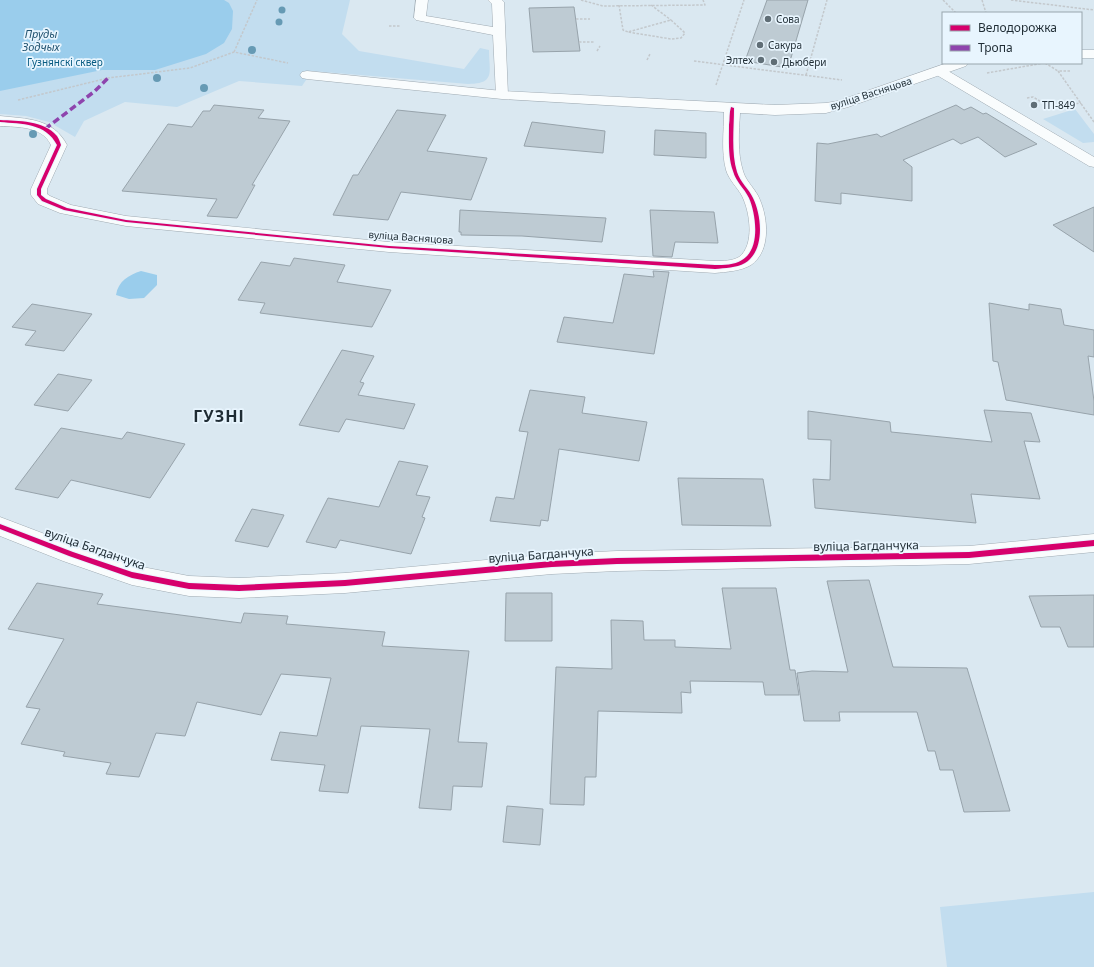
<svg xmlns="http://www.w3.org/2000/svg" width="1094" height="967" font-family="'Noto Sans',sans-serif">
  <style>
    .green { fill: #c2ddef }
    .water { fill: #9acdec }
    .building { fill: #becbd3; stroke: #97a3ab }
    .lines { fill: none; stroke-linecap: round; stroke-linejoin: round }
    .service-casing { stroke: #9faab2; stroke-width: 1 }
    .minor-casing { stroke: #9faab2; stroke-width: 1 }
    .path { stroke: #c3c8cc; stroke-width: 1.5; stroke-dasharray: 2.5 1.5; stroke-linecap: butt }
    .service { fill: #f9fcfd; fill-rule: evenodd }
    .minor { fill: #f9fcfd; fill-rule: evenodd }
    .quiet { stroke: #8e44ad; stroke-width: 3.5; stroke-dasharray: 7 3.5; stroke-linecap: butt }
    .cycleway-casing { stroke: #e8f5fe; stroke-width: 2 }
    .cycleway { fill: #d6006c; fill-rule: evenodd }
    .tree { fill: #669ab4 }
    .poi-dot { fill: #606e76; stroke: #e8f5fe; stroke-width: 1.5 }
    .labels { text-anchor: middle; stroke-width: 3.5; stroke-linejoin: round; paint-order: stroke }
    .far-poi-label { font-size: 10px; fill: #1f2c34; stroke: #e8f5fe; text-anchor: start }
    .far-park-label { font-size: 10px; fill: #075b82; stroke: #e8f5fe }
    .far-street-label { font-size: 10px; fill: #1f2c34; stroke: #e8f5fe }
    .far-water-label { font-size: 11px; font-style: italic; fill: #20526f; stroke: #e8f5fe }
    .street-label { font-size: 12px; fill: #1f2c34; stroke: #e8f5fe }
    .district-label { font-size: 16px; font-weight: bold; letter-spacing: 1px; fill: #1f2c34; stroke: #e8f5fe }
  </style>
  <rect width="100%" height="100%" fill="#dae8f1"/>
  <path class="green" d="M0,0h350l-8,34 17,17 105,18 16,-21 9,2c0,22 7,34 -21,34l-156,-13 -10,15 -63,-5 -62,26 -52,-5 -41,19 -9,16 -26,-15 -23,-6 -26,-2z
    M1075,109l19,25v8l-11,1 -40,-24z
    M1094,892v75h-147l-7,-60z"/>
  <path class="water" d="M0,0h224l5,3 4,8 -1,18 -8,14 -18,11 -51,16h-53l-102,21z
    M141,271l16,4v10l-13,13 -15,1 -13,-4c2,-14 13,-20 25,-24z"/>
  <path class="building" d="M767,0h41l-20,68 -43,-7z
    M574,7l6,44 -47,1 -4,-44z
    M214,105l50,5 -6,8 32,3 -38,64h3l-18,33 -30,-2 10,-17 -95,-8 46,-67 24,3 11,-16h7z
    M956,105l8,5 7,-3 12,7 3,-1 51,31 -32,13 -27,-20 -17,7 -8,-5 -50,21 9,7v34l-71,-8v11l-26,-3 2,-58 11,1 49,-10 4,3z
    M397,110l49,5 -19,36 60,7 -16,42 -70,-8 -13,28 -55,-5 20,-40h5z
    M532,122l73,9 -2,22 -79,-7z
    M655,130l51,3v25l-52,-3z
    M1094,207v45l-41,-27z
    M460,210l146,8 -4,24 -80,-6 -61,-1v-3h-2z
    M650,210l64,2 4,31 -43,-1 -3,15 -19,-1z
    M294,258l51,7 -8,17 54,8 -19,37 -112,-14 5,-10 -27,-3 23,-38 29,4z
    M653,271l16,1 -15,82 -97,-12 7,-25 49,6 11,-49 30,3z
    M989,303l40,7v-6l32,5 3,16 30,5v27l-6,-1 6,45v14l-88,-15 -8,-38 -5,-1z
    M32,304l60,10 -28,37 -39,-6 11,-14 -24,-4z
    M342,350l32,6 -14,26 4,1 -6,12 57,9 -11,25 -58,-10 -7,13 -40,-7z
    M58,374l34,6 -24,31 -34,-6z
    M530,390l55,7 -3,16 65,9 -8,39 -80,-12 -11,72 -7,-1 -1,6 -50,-5 6,-24 18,2 14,-67 -9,-1z
    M984,410l47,3 9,29 -16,-1 16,58 -69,-5 5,29 -161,-15 -2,-29 17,1 1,-40 -23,-1v-28l82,11 1,10 101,10z
    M61,428l61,11 5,-7 58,12 -35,54 -79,-18 -13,18 -43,-9z
    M399,461l29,5 -12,29 14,2 -8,20 3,1 -14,36 -71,-14 -4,8 -30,-6 22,-44 51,9z
    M678,478l85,1 8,47 -89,-1z
    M252,509l32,6 -16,32 -33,-6z
    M869,580l24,87 74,1 43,143 -46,1 -11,-42h-13l-5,-19h-7l-11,-39h-78l1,9h-36l-7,-48 15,-2 36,1 -21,-91z
    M37,583l66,11 -6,10 144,19 3,-10 44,3 -2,8 99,8 -3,14 87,5 -11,91 29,1 -5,44 -29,-1 -2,24 -32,-2 11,-79 -69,-3 -13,67 -29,-2 6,-26 -54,-5 9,-28 37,4 14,-58 -50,-4 -20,41 -64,-13 -12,34 -29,-3 -17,44 -33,-3 5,-11 -48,-7 2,-4 -44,-8 19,-35 -14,-2 38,-68 -56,-10z
    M722,588h54l14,82h5l4,25h-34l-2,-13 -73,-1 1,12 -10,-1 1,21 -84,-2 -2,66h-11l-1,28 -34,-1 6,-137 56,2 -1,-49 32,1 1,19h31v7l56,2z
    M506,593h46v48h-47z
    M1094,595v52h-26l-8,-20h-19l-12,-31z
    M507,806l36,3 -3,36 -37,-3z"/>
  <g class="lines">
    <g class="service-casing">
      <path id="service" d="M416,0h12l-2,16 67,11 -1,-23 -4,-4h14l2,2 4,93 -1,3h-10l-1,-3 -3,-60 -77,-15 -2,-2z
        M939,67l4,1 151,89v10l-5,-1 -154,-92 -2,-3 2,-3z"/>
    </g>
    <g class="minor-casing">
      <path id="minor" d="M1081,50h13v8h-13z
        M947,63h21l-2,3 -118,41 -22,6 -51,2 -35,-2c-1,19 -3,39 3,58 3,11 13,18 17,29 8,19 11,51 -9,65 -10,6 -25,7 -36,8l-326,-21 -263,-26 -66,-13 -22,-9 -7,-9v-6l20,-44c-9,-19 -33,-18 -51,-19v-10c27,3 53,2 67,29l-20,44v5l3,2 21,9 55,11 263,26 326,19c8,0 17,0 24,-4 16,-12 11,-45 3,-61 -5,-9 -13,-16 -16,-26 -5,-19 -2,-39 -2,-58l-222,-13 -195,-20 -5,-1 -2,-3 2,-3 5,-1 195,20 273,14 51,-2 12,-2z
        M0,517l79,30 53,18 57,11 50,2 106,-5 207,-19 65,-3 352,-5 125,-12v18l-125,12 -352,7 -65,3 -207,19 -106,5 -50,-2 -57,-11 -69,-24 -63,-25z"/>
    </g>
    <path class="path" d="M581,0l22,6 102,-1 -2,-5
      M943,0l13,13
      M982,0l4,13
      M1011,0l83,10
      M619,5l4,25 5,2
      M651,5l20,15
      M576,19h14
      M671,20l14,13 -4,5 -10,1 -43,-7z
      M389,26h12
      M579,42h15
      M597,51l3,-5
      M234,52l23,-52
      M647,60l3,-6
      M694,61l148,19
      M1045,63l13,8
      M1070,71h-12l36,51
      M987,73l57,-10
      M806,75l21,-75
      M716,85l28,-85
      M1027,98l6,-1 17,10 31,-4
      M18,100l90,-22 82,-10 44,-16 54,11"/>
    <use href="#service" class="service"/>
    <use href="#minor" class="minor"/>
    <path class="quiet" d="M45,129l50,-38 13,-13"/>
    <g class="cycleway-casing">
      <path id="cycleway" d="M731,107l3,1c0,21 -3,44 3,64 3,10 12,17 16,26 9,18 12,53 -8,65 -9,5 -20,5 -30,6l-326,-21 -263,-26 -62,-12 -22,-9 -5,-6v-6l20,-44c-11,-22 -35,-21 -57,-23v-2c18,1 44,0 57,16 2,3 3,6 4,9l-20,44v6l5,4 21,9 59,12 263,26 326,19c9,0 19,0 27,-5 19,-11 14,-46 7,-62 -5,-10 -13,-16 -16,-27 -5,-14 -4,-30 -4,-46 1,-6 0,-12 2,-18z
        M0,524l73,28 59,20 57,11 50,2 106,-5 207,-19 65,-3 352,-6 125,-12v6l-125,12 -352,6 -65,3 -207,19 -106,5 -50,-2 -57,-11 -63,-22 -69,-27z"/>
    </g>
    <use href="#cycleway" class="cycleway"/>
  </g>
  <g class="tree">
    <circle cx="282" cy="10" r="3.5"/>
    <circle cx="279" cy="22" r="3.5"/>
    <circle cx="252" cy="50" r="4"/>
    <circle cx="157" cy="78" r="4"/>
    <circle cx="204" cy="88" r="4"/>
    <circle cx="33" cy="134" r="4"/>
  </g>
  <g class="poi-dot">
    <circle cx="768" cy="19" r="4"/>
    <circle cx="760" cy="45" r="4"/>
    <circle cx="761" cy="60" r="4"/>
    <circle cx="774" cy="62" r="4"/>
    <circle cx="1034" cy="105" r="4"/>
  </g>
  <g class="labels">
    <g class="far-poi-label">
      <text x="776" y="23">Сова</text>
      <text x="768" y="49">Сакура</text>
      <text x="753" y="64" text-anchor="end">Элтех</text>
      <text x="782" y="66">Дьюбери</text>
      <text x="1042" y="109">ТП-849</text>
    </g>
    <g class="far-park-label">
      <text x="65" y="66">Гузнянскі сквер</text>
    </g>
    <g class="far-street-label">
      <text transform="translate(871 93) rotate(-18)" y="4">вуліца Васняцова</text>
      <text transform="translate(411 237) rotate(4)" y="4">вуліца Васняцова</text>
    </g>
    <g class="far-water-label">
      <text x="41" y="38">Пруды<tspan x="41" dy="13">Зодчых</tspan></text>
    </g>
    <g class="street-label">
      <text transform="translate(866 546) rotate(-1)" y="4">вуліца Багданчука</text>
      <text transform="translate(95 549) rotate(19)" y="4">вуліца Багданчука</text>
      <text transform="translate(541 555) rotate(-4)" y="4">вуліца Багданчука</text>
    </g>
    <g class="district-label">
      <text x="219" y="422">ГУЗНІ</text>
    </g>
  </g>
  <rect x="942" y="12" width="140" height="52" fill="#e8f5fe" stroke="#98a5ad"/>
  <rect x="950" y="25" width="20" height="6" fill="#d6006c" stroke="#98a5ad"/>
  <text x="978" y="32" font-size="12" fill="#1f2c34">Велодорожка</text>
  <rect x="950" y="45" width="20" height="6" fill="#8e44ad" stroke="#98a5ad"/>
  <text x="978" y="52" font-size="12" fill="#1f2c34">Тропа</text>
</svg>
